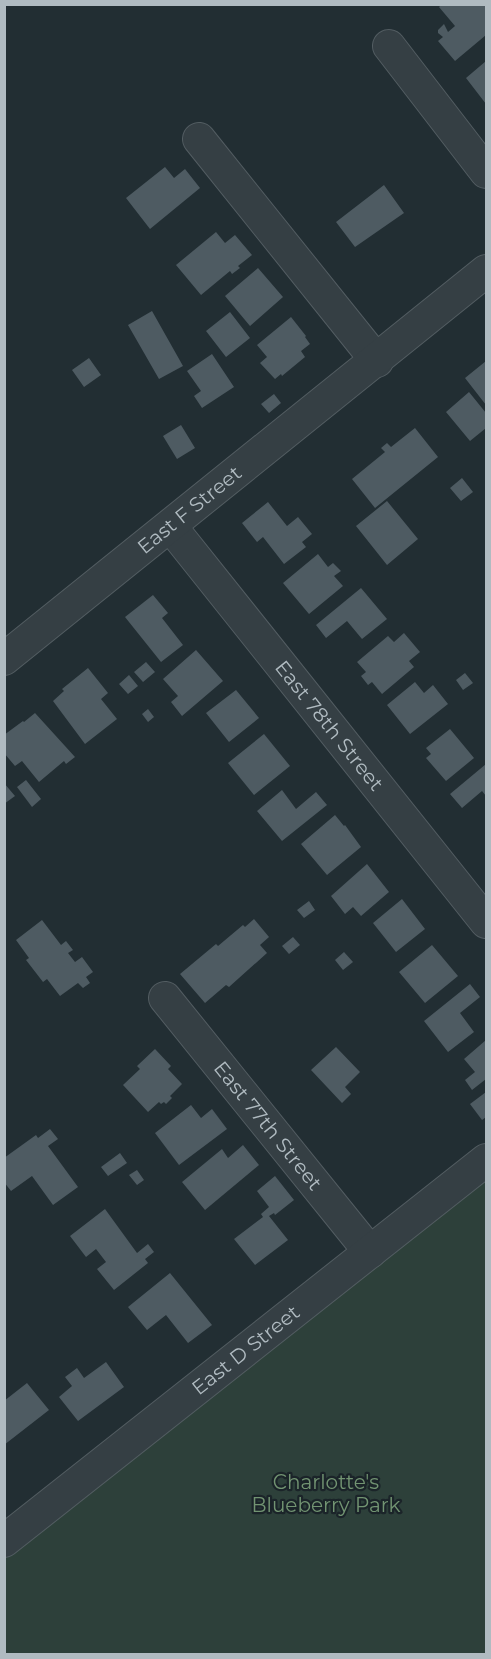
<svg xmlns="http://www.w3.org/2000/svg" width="491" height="1659" font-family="Montserrat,sans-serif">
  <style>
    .green { fill: #2d403a }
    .building { fill: #4e5b62 }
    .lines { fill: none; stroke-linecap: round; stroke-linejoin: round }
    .minor-casing { stroke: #535d62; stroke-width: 34 }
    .minor { stroke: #353f44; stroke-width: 32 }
    .labels { text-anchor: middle; stroke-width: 4.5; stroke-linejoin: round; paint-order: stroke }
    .street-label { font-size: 20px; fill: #b0bbc1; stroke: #1b2429 }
    .park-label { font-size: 20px; fill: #729472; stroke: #1b2429 }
  </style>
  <rect width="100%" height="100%" fill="#222e33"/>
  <path class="green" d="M486,1160v494h-481v-113z"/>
  <path class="building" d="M442,4h44v31l-31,26 -17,-20 5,-4 -5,-4v-3l6,-6 4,8 7,-6 -16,-19z
    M486,61v43l-20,-26z
    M165,167l9,11 11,-9 15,19 -50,41 -24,-31z
    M384,185l20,28 -49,34 -19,-25z
    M216,232l9,11 10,-8 17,20 -14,11 2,2 -8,6 -2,-3 -29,24 -25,-30z
    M258,268l25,29 -33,29 -25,-30z
    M152,311l31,55 -24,13 -31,-54z
    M230,312l20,26 -24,19 -20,-26z
    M291,317l15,19 -1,1 5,7 -9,7 4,6 -23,19 -1,-2 -6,5 -15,-16 7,-6 -10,-12z
    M212,354l22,33 -32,21 -8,-12 7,-5 -14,-20z
    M89,358l12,17 -17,12 -12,-17z
    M486,361v44l-21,-27z
    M469,392l17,21v15l-16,13 -24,-29z
    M274,394l7,9 -12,10 -8,-9z
    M181,425l14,23 -18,11 -14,-23z
    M415,428l23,29 -63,51 -23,-29 33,-27 -4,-4 6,-5 4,4z
    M462,478l11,14 -12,9 -11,-13z
    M387,501l31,38 -31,26 -31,-39z
    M268,502l19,24 11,-9 14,17 -10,8 4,5 -22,17 -21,-27 -6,5 -15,-19z
    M318,554l10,13 5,-4 8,8 -7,5 9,10 -34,28 -26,-31z
    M361,588l26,31 -25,20 -15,-18 -21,17 -10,-13z
    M153,595l15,18 -6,5 21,27 -22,17 -36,-45z
    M404,633l16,19 -11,9 5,6 -32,27 -10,-12 -4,3 -7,-9 5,-4 -9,-10 31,-26 6,6z
    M196,650l27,31 -41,35 -11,-14 7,-6 -15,-17z
    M146,662l9,10 -12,10 -9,-10z
    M88,668l20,25 -7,6 16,20 -32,25 -32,-43 11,-10 -2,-2z
    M465,673l8,10 -10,7 -7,-10z
    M129,675l9,11 -10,8 -9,-10z
    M415,682l9,11 9,-8 15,19 -38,30 -23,-29z
    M236,690l23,28 -30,24 -23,-29z
    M148,709l6,8 -6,5 -6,-8z
    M35,713l40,44 -9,7 -2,-3 -25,21 -17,-21 -7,5 -11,-13v-18l19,-14 1,1z
    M450,729l24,29 -28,23 -20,-23 5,-4 -5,-6z
    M264,734l26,32 -36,29 -26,-32z
    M486,764v32l-4,-5 -20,17 -12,-14z
    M26,780l15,19 -9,8 -15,-20z
    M4,783l11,13 -11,8z
    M282,790l14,19 20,-17 11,13 -45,36 -25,-30z
    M335,815l9,11 1,-1 16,22 -34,28 -26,-31z
    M367,864l22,28 -28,24 -8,-9 -8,7 -14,-18z
    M402,899l23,30 -29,23 -23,-29z
    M309,901l6,9 -11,8 -7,-8z
    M254,919l15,18 -9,8 7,8 -38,34 -3,-2 -21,18 -25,-29 36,-30 2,2 25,-21 2,2z
    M42,920l19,25 5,-4 7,9 -5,3 7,9 7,-5 11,15 -7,5 4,6 -7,5 -5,-5 -18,13 -13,-17 -4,3 -17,-22 3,-2 -13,-18z
    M293,937l7,8 -11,9 -7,-8z
    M432,945l26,31 -33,27 -26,-31z
    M344,952l9,10 -10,8 -8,-10z
    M470,984l10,13 -20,16 14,19 -26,20 -24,-31z
    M486,1040v39l-14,11 -7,-10 10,-8 -11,-13z
    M336,1047l24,25 -15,15 6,7 -9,9 -31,-33z
    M155,1049l16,17 -3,3 14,15 -12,12 2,2 -6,6 -2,-2 -3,2 -2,-2 -11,10 -25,-27 17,-16 -3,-3z
    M486,1092v25l-4,3 -12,-16z
    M191,1105l10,13 11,-9 15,20 -48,36 -24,-32z
    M50,1129l8,10 -10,7 30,41 -25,18 -21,-29 -21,15 -7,-9v-24l32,-23 2,3z
    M243,1145l16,20 -54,45 -23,-28 40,-33 6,9z
    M120,1153l7,10 -19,13 -7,-9z
    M137,1170l7,10 -7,5 -8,-10z
    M275,1176l19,24 -19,15 -1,-2 -5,3 19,24 -33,25 -21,-26 29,-22 -2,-3 8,-7 -12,-16z
    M105,1209l32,44 11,-9 6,8 -9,7 3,4 -34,27 -17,-21 9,-7 -10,-13 -10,8 -16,-21z
    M170,1273l42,52 -24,18 -22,-28 -19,15 -19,-23z
    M106,1362l18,25 -46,34 -19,-24 13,-11 -7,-9 12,-9 7,10z
    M27,1383l22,27 -45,35v-44z"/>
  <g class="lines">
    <g class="minor-casing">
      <g id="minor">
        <path d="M389,46l97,126"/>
        <path d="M199,139l178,222"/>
        <path id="s1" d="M171,527l315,395"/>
        <path id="s2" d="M4,659l482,-388"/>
        <path id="s3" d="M165,998l205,254"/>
        <path id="s4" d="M4,1541l482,-381"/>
      </g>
    </g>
    <use href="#minor" class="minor"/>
  </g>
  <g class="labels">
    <g class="street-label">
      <text dy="7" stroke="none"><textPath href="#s2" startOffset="238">East F Street</textPath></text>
      <text dy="7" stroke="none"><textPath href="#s1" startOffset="254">East 78th Street</textPath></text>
      <text dy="7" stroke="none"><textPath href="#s3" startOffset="164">East 77th Street</textPath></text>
      <text dy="7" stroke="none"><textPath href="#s4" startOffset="308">East D Street</textPath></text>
    </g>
    <g class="park-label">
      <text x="326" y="1489">Charlotte's<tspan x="326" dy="23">Blueberry Park</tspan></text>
    </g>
  </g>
  <rect width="491" height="1659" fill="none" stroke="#b0bbc1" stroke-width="12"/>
</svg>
